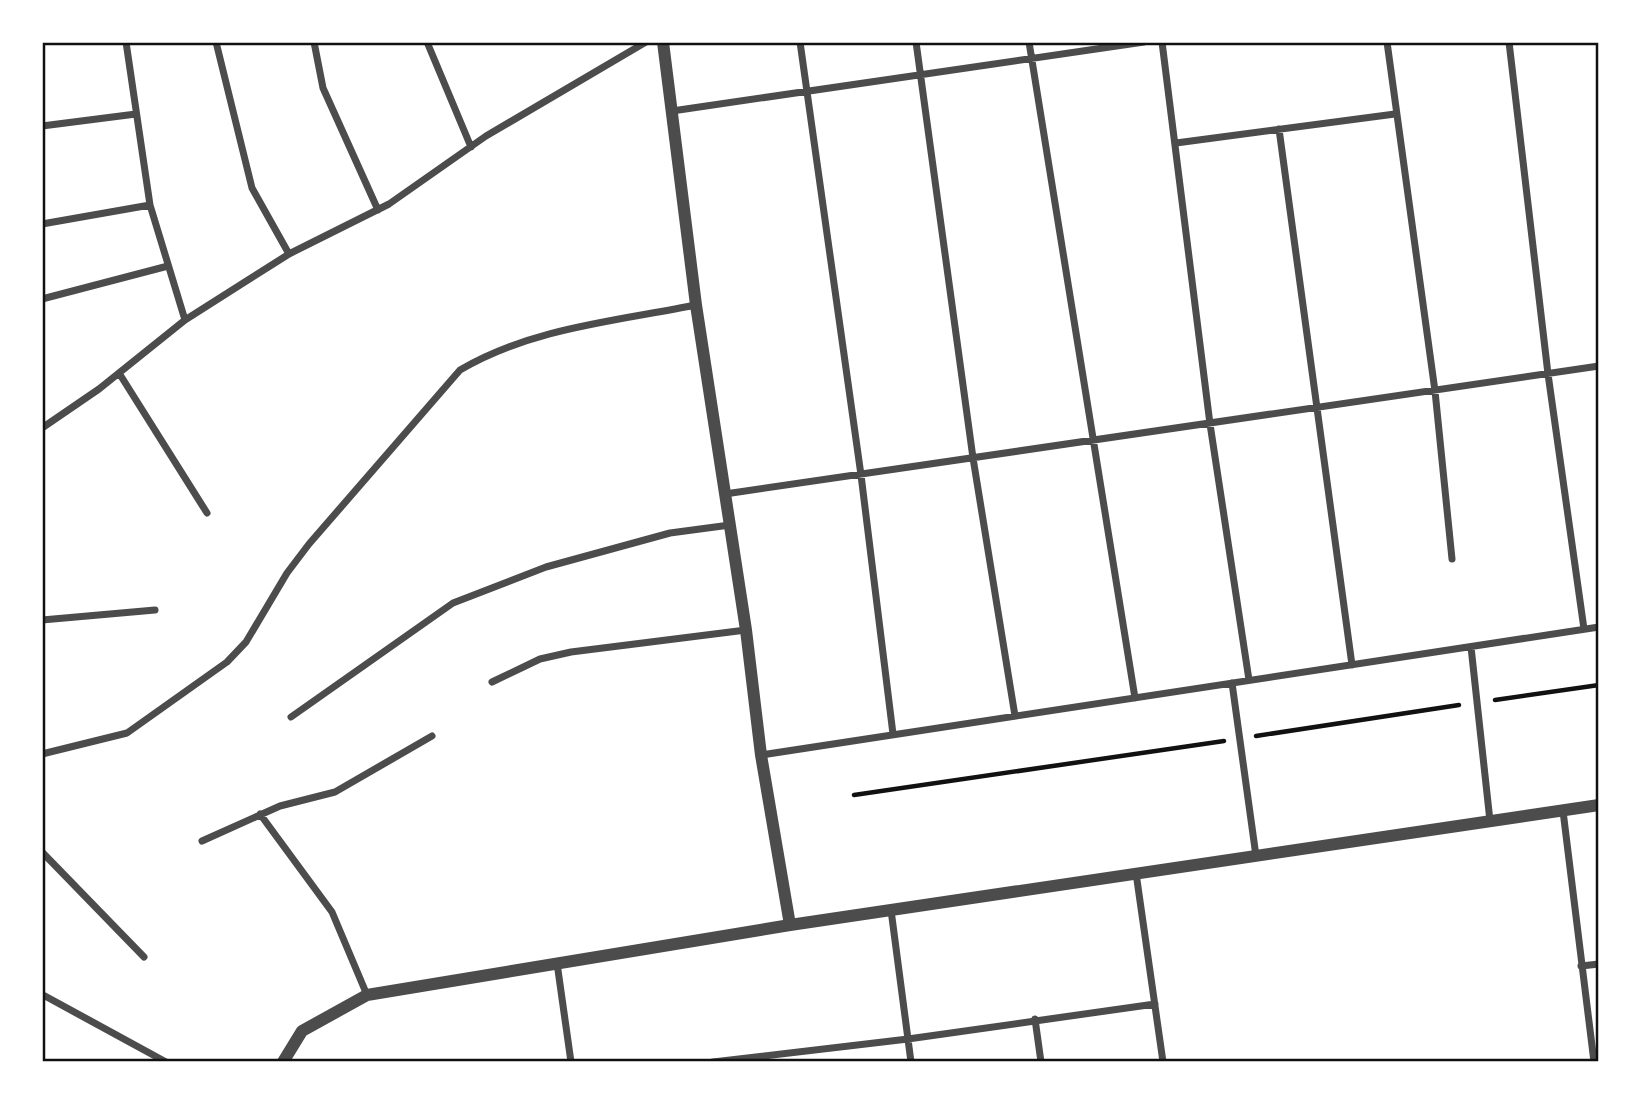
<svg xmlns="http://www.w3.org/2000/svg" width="1641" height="1104" font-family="'Asap Condensed',sans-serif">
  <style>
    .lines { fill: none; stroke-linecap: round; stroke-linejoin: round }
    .path { stroke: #111; stroke-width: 4.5 }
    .minor { stroke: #4c4c4c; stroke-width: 7 }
    .tertiary { stroke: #4c4c4c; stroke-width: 12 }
    .neatline { fill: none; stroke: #111; stroke-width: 2.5 }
  </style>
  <rect width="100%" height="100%" fill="#fff"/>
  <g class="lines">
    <path class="path" d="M1495,700l104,-15
      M1256,736l203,-31
      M854,795l370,-54"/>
    <path class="minor" d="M126,42l24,163 35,115
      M216,42l36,146 37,66
      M314,42l9,46 55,122
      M427,42l44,105
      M800,42l61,433 32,259
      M916,42l57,416 42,258
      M1029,42l106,656
      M1162,42l48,382 39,256
      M1387,42l48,349 17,168
      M1509,42l39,332 36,255
      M672,111l472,-69
      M42,126l94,-12
      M1279,129l73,536
      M1176,143l219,-29
      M42,224l108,-19
      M42,299l126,-33
      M119,373l88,140
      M42,428l57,-39 86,-69 104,-66 100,-50 97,-68 160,-94
      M725,494l874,-128
      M42,620l113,-10
      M1471,647l19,174
      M492,682l48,-23 31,-7 175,-22
      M1232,683l24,173
      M291,717l162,-114 93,-36 124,-34 60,-8
      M42,754l85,-21 100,-71 19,-20 41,-69 22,-29 151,-174c71,-42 156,-49 236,-65
      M761,755l838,-128
      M1563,811l31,251
      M260,814l72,98 35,83
      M202,841l78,-35 55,-14 97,-56
      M42,852l102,105
      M1136,873l27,189
      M891,910l20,152
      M557,963l14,99
      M1581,966l18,-2
      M45,996l121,66
      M1035,1019l6,43
      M713,1062l195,-23 247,-35"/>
    <path class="tertiary" d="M663,42l33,263 50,325 15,125 29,170
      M283,1062l19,-31 65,-36 423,-70 809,-120"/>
  </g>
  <rect width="1641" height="1104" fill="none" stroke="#ffffff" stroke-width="88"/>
  <rect x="44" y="44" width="1553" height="1016" class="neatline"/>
</svg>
